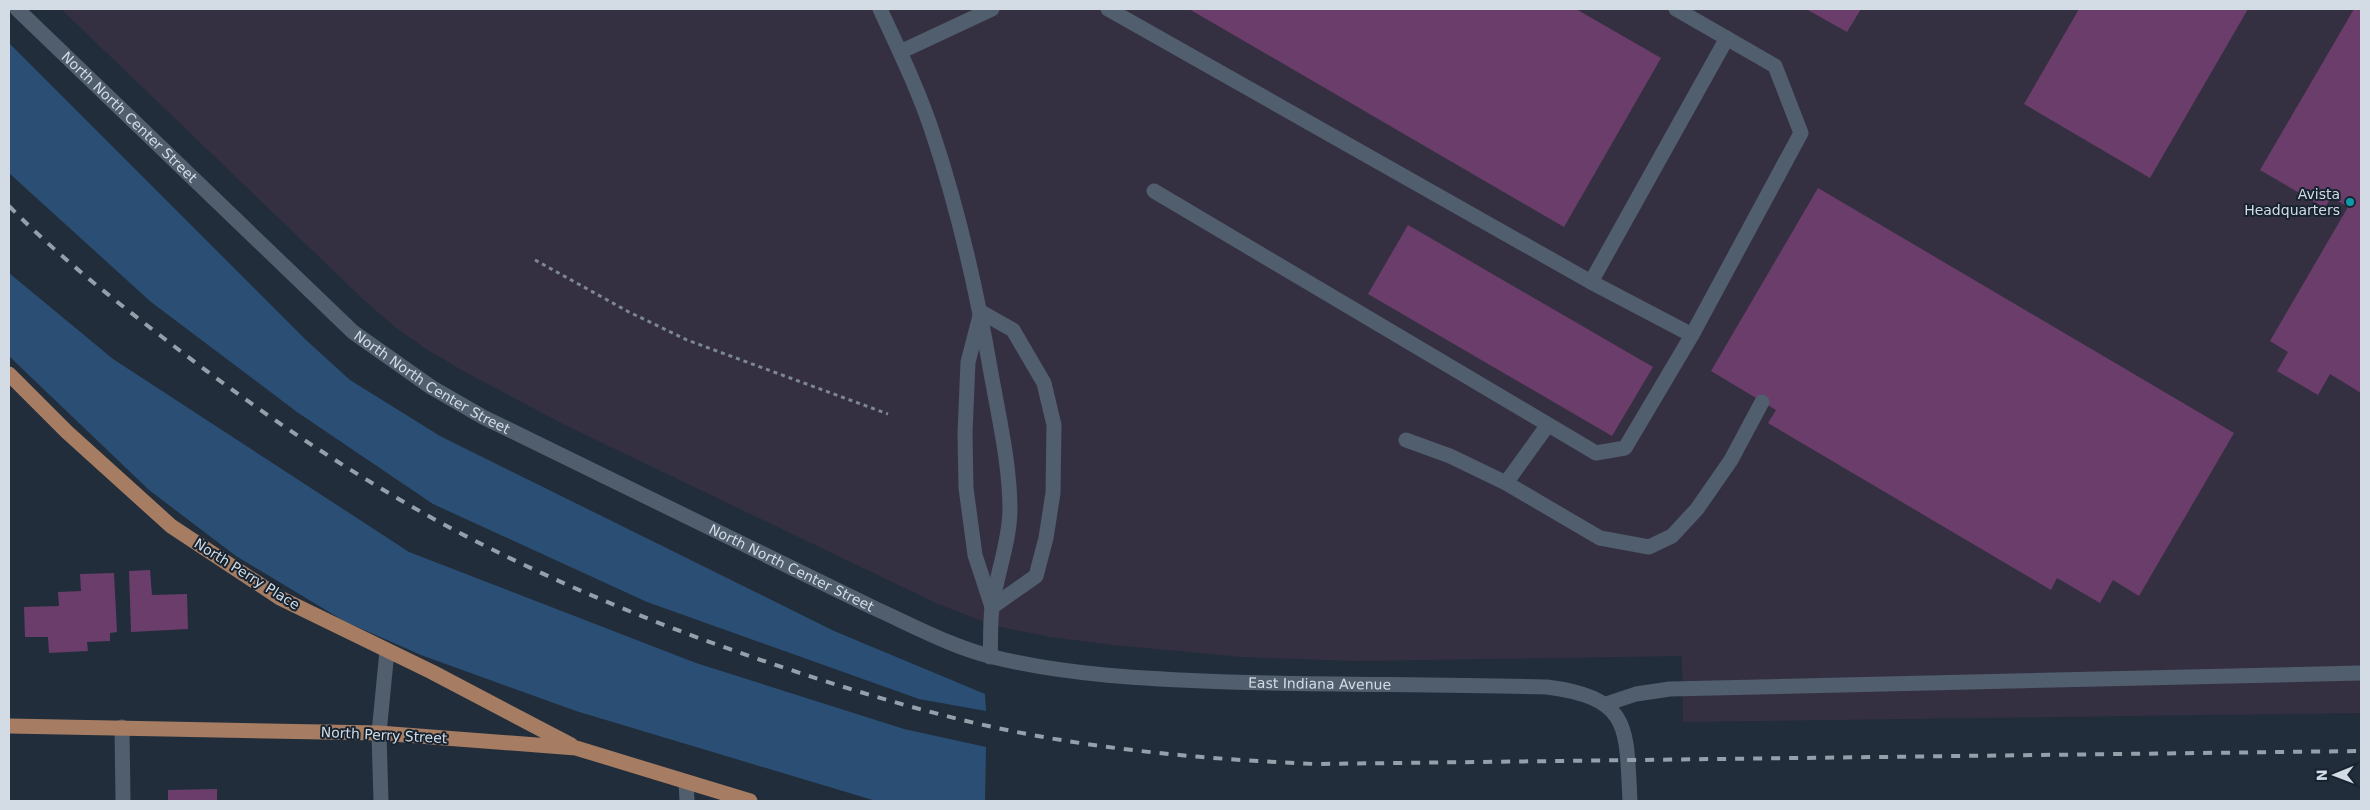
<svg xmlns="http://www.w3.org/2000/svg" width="2370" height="810" font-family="'DejaVu Sans',sans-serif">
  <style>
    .industrial { fill: #353041 }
    .green { fill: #2b4f74 }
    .building { fill: #6b3d6a }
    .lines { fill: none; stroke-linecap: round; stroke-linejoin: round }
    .path { stroke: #7d8792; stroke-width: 3; stroke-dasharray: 4 4; stroke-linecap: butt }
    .minor { stroke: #505e6d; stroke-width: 15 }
    .major { stroke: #a67d62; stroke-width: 15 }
    .rail { stroke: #96a0ab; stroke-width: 4; stroke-dasharray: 9 9; stroke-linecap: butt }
    .culture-dot { fill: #0f9aa8; stroke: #172330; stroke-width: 2 }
    .labels { text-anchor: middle; stroke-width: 4; stroke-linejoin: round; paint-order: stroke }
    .street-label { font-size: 14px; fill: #d3dce4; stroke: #172330 }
    .poi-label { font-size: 14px; fill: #d3dce4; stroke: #172330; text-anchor: end }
  </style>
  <rect width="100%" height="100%" fill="#212d3b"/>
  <path class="industrial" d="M61,9h2300v704l-678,9 -1,-66 -327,5 -113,-4 -128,-12 -64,-8 -58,-12 -56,-22 -371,-178 -100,-53 -37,-22 -32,-22 -31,-27z"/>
  <path class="green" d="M9,43l297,297 44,40 90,56 394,195 151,63 1,17 -67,-12 -272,-97 -214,-98 -136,-92 -146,-110 -142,-129z
    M9,273l104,86 296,193 287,111 208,66 82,18 -1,54h-109l-300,-90 -155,-56 -77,-34 -108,-65 -87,-66 -140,-134z"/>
  <path class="building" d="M1189,9h387l85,49 -97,169z
    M1806,9h55l-14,23z
    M2079,9h169l-98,169 -126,-74z
    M2354,9h7v384l-31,-19 -12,21 -41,-24 11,-19 -18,-11 78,-134 -17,-10 -6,11 -65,-38z
    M1818,188l416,245 -95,163 -26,-16 -13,23 -43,-25 -6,12 -283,-167 8,-13 -65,-39z
    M1408,225l245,142 -41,69 -244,-142z
    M150,570l2,25 35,-1 1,35 -57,3 -2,-61z
    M114,573l3,59 -7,1v8l-23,1 1,9 -39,2 -1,-16h-23l-1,-30 35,-1 -1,-14 23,-1 -1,-17z
    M217,789v12h-49v-11z"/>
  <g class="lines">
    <path class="path" d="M535,260l94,52 58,28 201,74"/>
    <g class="minor">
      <path id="s1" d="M17,9l336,323 78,55 52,30 391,191c38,17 78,39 119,49 77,19 157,22 236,25 106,3 212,2 318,5 85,11 79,41 83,114"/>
      <path d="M880,9c19,41 39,82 53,125 26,78 44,158 58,239 8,45 19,92 19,138 -1,34 -14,64 -18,97 -2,16 -1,33 -2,49"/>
      <path d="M1108,9l483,273 101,53"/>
      <path d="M900,52l92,-43"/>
      <path d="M1154,191l442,262 29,-5 67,-113 109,-202 -26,-67 -99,-57"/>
      <path d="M1591,282l136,-244"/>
      <path d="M981,312l32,18 31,53 10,42 -1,68 -7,45 -10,38 -44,31"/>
      <path d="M980,316l-12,46 -3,71 1,55 9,67 17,52"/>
      <path d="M1406,440l44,16 56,27 94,55 49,9 23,-11 25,-27 34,-49 31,-58"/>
      <path d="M1506,483l41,-57"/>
      <path d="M1606,704l30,-10 34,-5 691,-16"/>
      <path d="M122,727l1,74"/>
      <path d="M686,782l1,19"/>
      <path d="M381,801l-2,-68 8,-82"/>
    </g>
    <path class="major" d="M9,374l58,58 104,94 109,72 152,74 139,73
      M9,726l370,7 197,15 174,53"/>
    <path class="rail" d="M9,206c49,50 105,94 161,137 90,70 185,134 286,188 105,55 216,100 329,137 63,21 126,40 190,55 111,26 226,36 340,41l1046,-13"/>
  </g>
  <circle class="culture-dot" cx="2350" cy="202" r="5"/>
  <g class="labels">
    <g class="street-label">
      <text dy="5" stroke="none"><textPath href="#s1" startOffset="156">North North Center Street</textPath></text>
      <text dy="5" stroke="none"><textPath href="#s1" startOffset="560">North North Center Street</textPath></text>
      <text dy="5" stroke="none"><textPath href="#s1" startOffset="965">North North Center Street</textPath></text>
      <text transform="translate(247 574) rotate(32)" y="5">North Perry Place</text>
      <text dy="5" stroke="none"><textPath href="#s1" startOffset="1514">East Indiana Avenue</textPath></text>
      <text transform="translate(384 735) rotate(3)" y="5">North Perry Street</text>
    </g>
    <g class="poi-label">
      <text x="2340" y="199">Avista<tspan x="2340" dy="16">Headquarters</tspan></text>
    </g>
  </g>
  <rect width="2370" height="810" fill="none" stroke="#d3dce4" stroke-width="20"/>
  <g transform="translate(2335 775) rotate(269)" stroke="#172330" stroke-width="4" paint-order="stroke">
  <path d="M0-4L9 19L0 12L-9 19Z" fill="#d3dce4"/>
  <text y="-8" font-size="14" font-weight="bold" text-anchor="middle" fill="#d3dce4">N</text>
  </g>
</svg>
